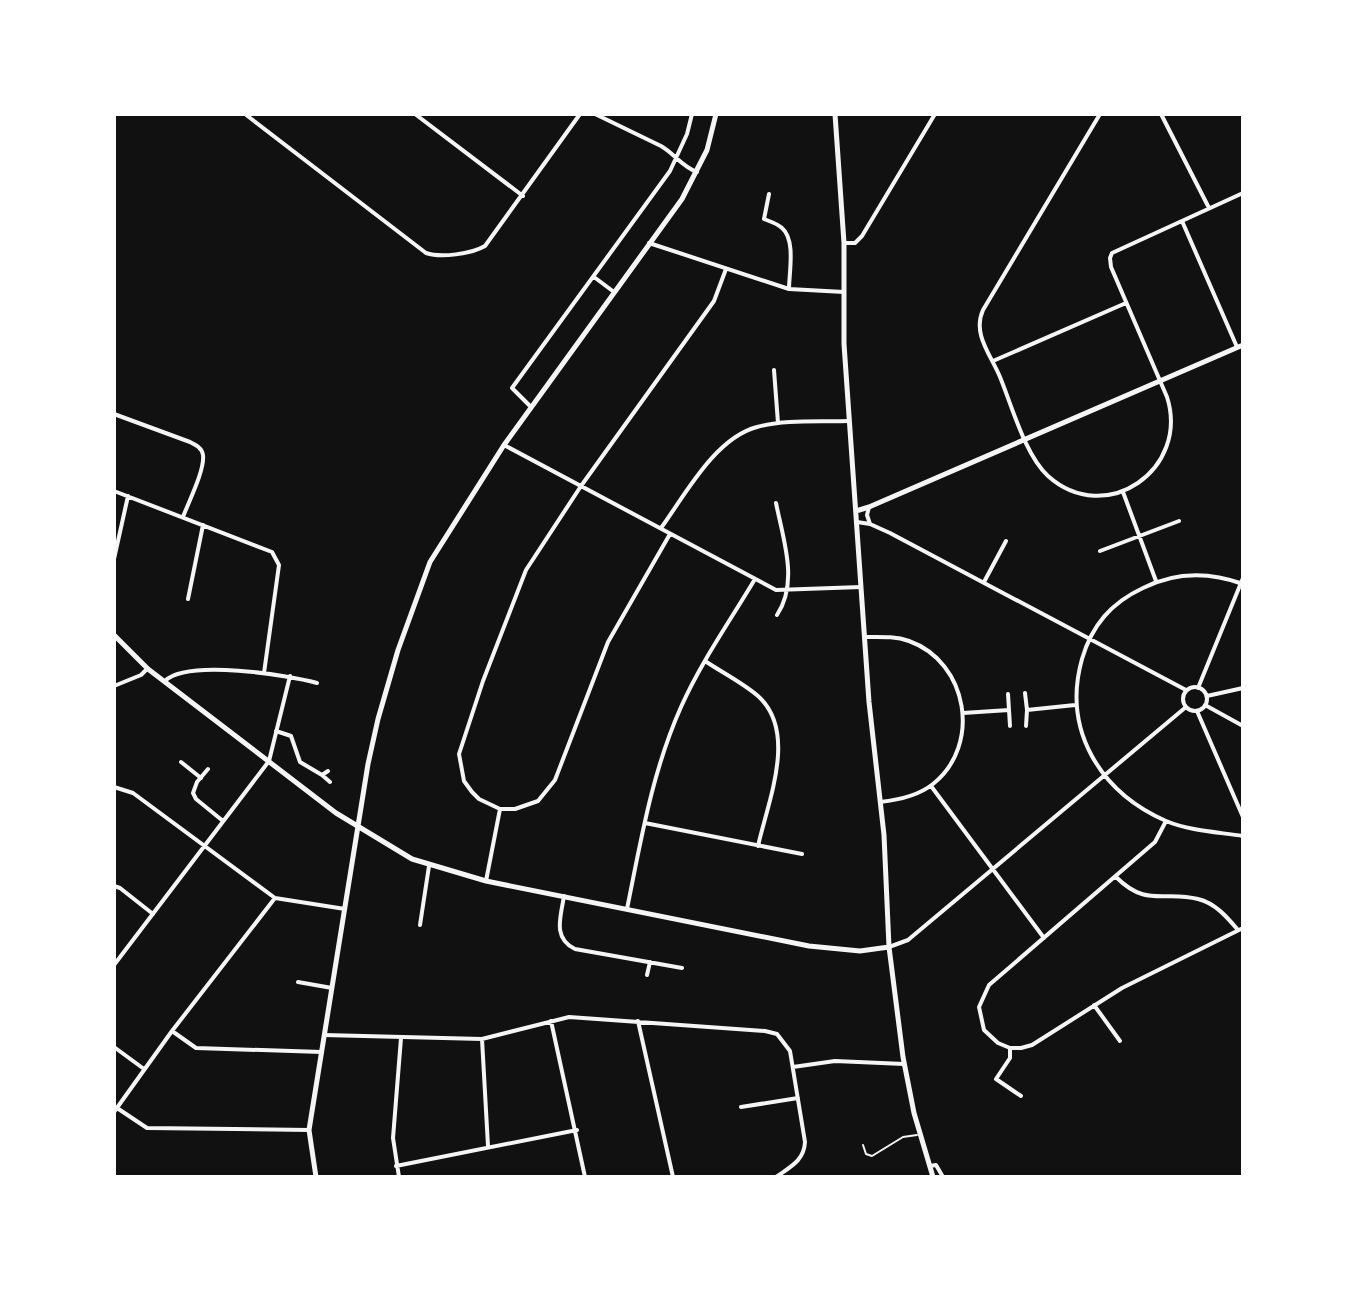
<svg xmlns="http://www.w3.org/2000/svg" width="1357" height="1291" font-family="Overpass,sans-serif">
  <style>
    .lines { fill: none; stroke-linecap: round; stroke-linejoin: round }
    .service { stroke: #f5f5f5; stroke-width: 2 }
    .minor { stroke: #f5f5f5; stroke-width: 4 }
    .tertiary { stroke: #f5f5f5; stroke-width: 5 }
  </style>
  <rect width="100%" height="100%" fill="#111"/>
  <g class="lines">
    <path class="service" d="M863,1145l3,9 6,2 31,-19 14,-2"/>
    <path class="minor" d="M245,114l181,139c15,5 45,1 59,-7l95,-132
      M415,114l108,82
      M595,114l66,32c14,8 20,20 36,26
      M1100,114l-117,196c-11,24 8,45 17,67 12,29 25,78 48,99 58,52 142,-7 119,-79l-56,-130 -1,-9 2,-5 131,-60
      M1161,114l48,94
      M769,194l-5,25c5,2 14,5 18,9 14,12 7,45 7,61
      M1182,221l55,126
      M649,243l140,46 55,3
      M844,243h11l7,-7 73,-122
      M594,277l20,15
      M993,361l133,-58
      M774,370l4,53
      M531,407l-19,-19 158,-217 17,-37 5,-20
      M114,414l76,28c6,3 12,6 13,13 2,15 -15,48 -20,62
      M504,445l272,145 85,-3
      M114,491l158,61 7,13 -15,108
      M1123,492l33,89
      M776,503c7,36 23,79 1,112
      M869,507l-2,8 3,9
      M857,522l13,2 20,9 296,157
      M661,528c24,-33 54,-90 96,-101 28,-8 62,-5 92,-6
      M1100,551l79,-30
      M114,559l14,-63
      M984,582l22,-41
      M1243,584c-33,-12 -68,-12 -100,4 -32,15 -51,37 -61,71 -20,71 18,133 84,162 24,10 51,11 77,15
      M188,599l15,-74
      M865,637c15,0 30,-1 44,4 59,21 73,104 24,143 -15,12 -34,16 -53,18
      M705,661c18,12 38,22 53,35 40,36 10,105 0,150
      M165,681c22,-22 123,-6 152,2
      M114,686l27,-11 6,-6
      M1183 699a12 12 0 1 1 24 0a12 12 0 1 1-24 0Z
      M1198,688l45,-110
      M1025,693l2,17
      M1008,694l2,32
      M1207,696l36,-8
      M1205,705l38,21
      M1197,711l46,106
      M963,713l46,-3
      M1026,726l1,-16 48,-5
      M276,731l15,5 9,26 22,13 6,-4
      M181,762l20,16
      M208,769l-11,13 -4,11 3,6 27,22
      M322,775l8,7
      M931,786l113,152
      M114,787l19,6 142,105 70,11
      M500,809h15l23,-8 17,-21 53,-138 62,-108
      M1166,821l-11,21 -166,143 -10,22 5,23 14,13 12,5h11l11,-3 90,-57 121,-60
      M645,823l157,31
      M1116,877c31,31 48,13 82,22 17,4 29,18 40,31
      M486,881l14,-72 -21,-10 -7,-7 -8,-11 -5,-27 24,-73 43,-111 55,-84 133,-185 12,-32
      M114,886l6,2 33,26
      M564,896c-3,20 -12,42 11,53l107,19
      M627,909c14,-69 25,-137 54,-202 20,-45 49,-86 74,-128
      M420,925l9,-59
      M889,947l19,-7 278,-233
      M114,965l155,-204 21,-85
      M647,975l3,-13
      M298,982l34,6
      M1094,1005l26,36
      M551,1021l34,156
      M638,1021l35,156
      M172,1031l24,17 126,4
      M324,1035l158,4 87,-22 196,14 12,3 13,17 15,91c-1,19 -15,25 -29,35
      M482,1039l6,107
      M114,1047l30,22
      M1010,1048v10l-14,21 25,17
      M793,1067l42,-6 69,3
      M741,1107l57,-9
      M117,1108l30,20 162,2
      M114,1112l58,-81 103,-133
      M396,1166l181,-36
      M930,1166l6,-1 7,12
      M399,1177l-6,-39 8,-100"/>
    <path class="tertiary" d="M835,114l9,129v101l25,358 15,133 5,112 14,110 11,56 19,64
      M856,511l13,-4 374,-162
      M114,635l34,34 188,144 76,46 74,22 323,65 51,5 29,-4
      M316,1177l-7,-47 59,-366 10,-45 20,-69 32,-88 74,-117 178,-246 25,-49 9,-36"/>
  </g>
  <rect width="1357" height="1291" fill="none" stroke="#ffffff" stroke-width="232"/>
</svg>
